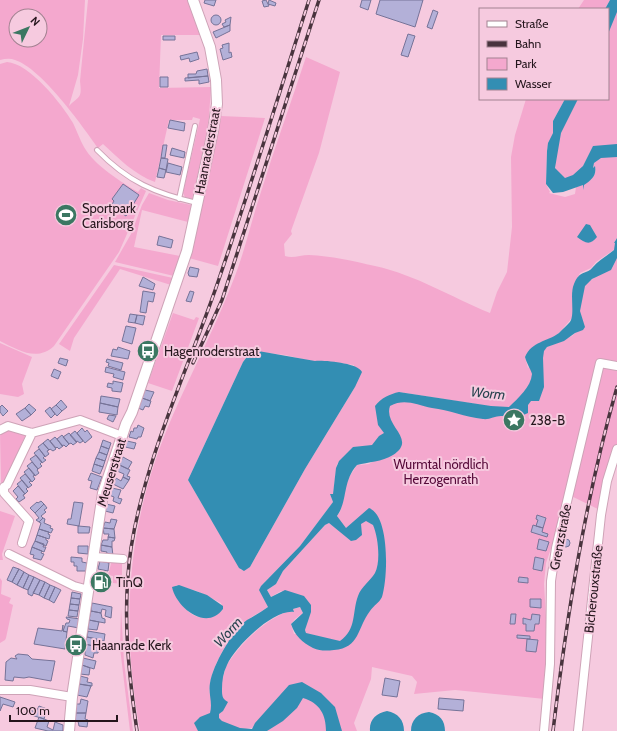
<svg xmlns="http://www.w3.org/2000/svg" width="617" height="731" font-family="Cabin,sans-serif">
  <style>
    .green { fill: #f4a8ce; fill-rule: evenodd }
    .water { fill: #338eb3; fill-rule: evenodd }
    .building { fill: #b3b0d8; stroke: #767398 }
    .lines { fill: none; stroke-linecap: round; stroke-linejoin: round }
    .service-casing { stroke: #cea3b7; stroke-width: 6 }
    .minor-casing { stroke: #cea3b7; stroke-width: 10 }
    .tertiary-casing { stroke: #cea3b7; stroke-width: 12 }
    .service { stroke: #fff; stroke-width: 4 }
    .minor { stroke: #fff; stroke-width: 8 }
    .tertiary { stroke: #fff; stroke-width: 10 }
    .rail-casing { stroke: #49343e; stroke-width: 3.5 }
    .rail { stroke: #f6cadf; stroke-width: 2; stroke-dasharray: 6; stroke-linecap: butt }
    .labels { text-anchor: middle; stroke-width: 4; stroke-linejoin: round; paint-order: stroke }
    .street-label { font-size: 13px; fill: #24151c; stroke: #f6cadf }
    .poi-label { font-size: 13px; fill: #24151c; stroke: #f6cadf; text-anchor: start }
    .park-label { font-size: 13px; fill: #560939; stroke: #f6cadf }
    .water-label { font-size: 14px; font-style: italic; fill: #28434f; stroke: #f6cadf }
  </style>
  <rect width="100%" height="100%" fill="#f6cadf"/>
  <path class="green" d="M0,0h85l-2,39 -5,36 -9,31c11,-11 13,-7 11,-25l8,-81h100l12,35h-39l-2,53 52,-1 -3,44 -16,68 -7,-2 -2,-4 17,-74 -7,-2 -1,3h-23l-14,62c-20,-7 -37,-24 -52,-38l-5,4c-16,-23 -57,-80 -83,-88 -5,-2 -10,-1 -15,0zM16,16h24v24h-24z
    M584,0h26l-5,9h-27z
    M617,0v156l-10,-6 -28,26 -23,4 -2,-37 22,-44h32v-83z
    M306,57l34,15 -21,81 -28,78 1,3 -8,10 1,12c8,3 15,-1 24,-1 22,1 44,6 66,11 41,9 76,31 115,47l7,-21 10,-20 5,-45 -1,-70 4,-22 11,-36h39l-12,22v12l-6,16 -1,35 4,8 -1,1 16,4 10,-3 1,-7c9,-3 22,-8 19,-20l-2,1c0,-11 15,-13 24,-11v81l-3,5h1v6l-19,13 -5,6 -11,5 -8,19 27,-17 18,-26v209l-13,54 -37,-18 -6,25 -15,44 -2,21 4,65 -3,50 -90,-9 -41,4 3,-12 -5,-6 -40,-9 -1,12 -17,44 3,8h-90l9,-7c-8,2 -33,4 -37,7h-99c-20,-111 -13,-211 33,-316 20,-46 44,-91 62,-139 10,-26 16,-54 25,-81 14,-46 31,-92 46,-138zM572,318l3,15 -3,3 -25,11 -19,21 -3,-11 34,-24zM250,351l35,4 30,7 6,-1 33,4 1,22 -50,82 -55,98 -9,3 -53,-90 55,-118zM399,392l95,15 -43,4 -53,-12zM372,446l3,14 -6,4 -12,1 -11,17 -6,30 -3,4 6,10 1,7 -15,-10 -4,2 -42,46 -7,13 -9,6 4,7 10,-6 30,17 -6,22 1,3 -12,1 -3,-10 4,-5 8,-6 -3,-6c-29,8 -55,30 -72,56 -3,4 -3,9 -5,14 -3,6 -9,12 -13,18 -4,-21 20,-62 37,-74 6,-6 14,-9 21,-14l-8,-17 1,-4 39,-40 33,-44 -3,-8h3l4,-30 19,-17zM176,585l21,6 24,12 2,6c-3,5 -8,6 -14,8 -18,4 -27,-12 -35,-25z
    M7,62c22,1 55,42 66,61 4,8 7,17 11,24 10,18 37,35 54,45l3,-4 5,3 -27,61 -65,94c-17,16 -36,4 -54,-5v-277z
    M220,116l45,2 -47,148 -29,-8z
    M149,193l19,7 23,5 -3,17 -46,-12 -8,37 46,9 -6,20 -59,-14 16,-28 11,-29z
    M114,265l59,13 -2,7 -51,-16 -46,69 -4,13 -11,-7z
    M173,313l21,7 2,-3 3,1 -27,73 -24,-8z
    M0,343l32,14 -10,27 2,10 -6,3 -18,-3z
    M7,429l17,4 1,3 -20,45 -4,2 -1,-51z
    M0,511l15,5 -13,38 1,6h-3z
    M112,560l10,1v23l-9,-1v-7l-5,-1z
    M0,578l2,3 -1,13 10,4 -2,5 4,2 -7,33 -1,2 -5,3z
    M121,608l3,54 9,69h-3l-10,-83z"/>
  <path class="water" d="M610,0h7v12l-9,22v-25h-3z
    M565,99h13l-17,34 -6,35 10,10 8,-3 10,-9 10,-20 24,-2v13l-16,1 -7,5 -1,5 2,-2c2,10 -4,14 -11,19v5l-1,-5 -20,7 -10,1 -7,-9 1,-33 1,-8 5,-10v-12z
    M586,224l4,1 7,12c-7,9 -12,6 -20,0z
    M617,238v20l-6,12 -19,9 -7,7 -5,25 5,16 -2,3 -8,3 -11,8 -17,6 -3,4 -1,7 1,29 -5,14h-8l-3,4v8c-10,5 -16,3 -27,3 -6,0 -12,4 -18,3 -18,-2 -34,-9 -51,-11 -16,-3 -27,-10 -42,-2 -7,20 28,33 3,49 -11,7 -25,7 -36,10 -15,17 -9,36 -20,51l9,12 23,-20c21,8 19,70 13,89 -3,6 -8,8 -12,14 -13,17 -10,37 -36,39 -8,1 -14,1 -21,-2 -11,-6 -18,-12 -22,-24l12,-11 -3,-6 -7,2 1,3c-21,-3 -59,35 -67,53 -4,8 -5,16 -5,24 0,6 0,10 6,13l-5,9 -4,3v4l3,3 18,7 12,1 3,-6 34,-38 13,-3 19,11 14,14 7,24h-16c0,-16 -6,-28 -23,-33l-6,10 -14,13 -16,10h-69l-4,-8 6,-6 10,-4c3,-11 -2,-19 0,-30 3,-18 22,-52 37,-63 7,-4 14,-8 21,-13l-9,-17 2,-4 39,-40 33,-44 -3,-8h3l3,-26 3,-7 14,-14 19,-2 7,-9 5,-3 -6,-8 -3,-19c6,-8 15,-12 24,-14l92,14 18,1c9,-9 22,-20 23,-33 0,-2 -6,-12 -7,-17 7,-16 22,-15 34,-24 3,-3 7,-7 10,-10 7,-7 0,-28 5,-39 6,-15 13,-9 19,-17 6,-7 14,-11 21,-17l1,-7h-1zM366,521l7,4c5,11 8,37 2,48 -5,8 -14,14 -17,23 -6,16 -1,33 -18,45l-34,-8 -1,-3 6,-18v-7l-7,-9 -19,-6 -14,7 -4,-7 9,-6 7,-13 42,-46 4,-2 22,18 5,-1 6,-5 -1,-11z
    M252,350l63,11c9,-1 43,2 47,11l-7,15 -50,82 -55,98 -6,4 -5,-3 -51,-88 55,-118z
    M179,585l28,10 16,11v3c-17,23 -47,-2 -51,-22z
    M387,711c11,2 17,9 17,20h-34c-1,-11 6,-18 17,-20z
    M429,712c11,2 16,9 16,19h-34c0,-11 7,-18 18,-19z"/>
  <path class="building" d="M205,0h11l-2,6 -10,-3z
    M266,0l2,4 1,-4 7,3 -1,3 -7,-2 1,2 -5,1 -2,-6z
    M362,0h9l-3,10 -8,-3z
    M380,0h43l-8,27 -39,-13z
    M433,10l5,2 -6,17 -5,-2z
    M211 20a5 5 0 1 1 10 0a5 5 0 1 1-10 0Z
    M231,17l-1,8 -6,2 -2,-3 4,-2 -1,-2z
    M230,25v6l-14,7 -3,-6z
    M408,34l7,2 -7,21 -7,-2z
    M163,36h12v4h-12z
    M229,43v10l2,-1 1,5 -9,3 -3,-11 3,-1 -1,-3z
    M197,52l2,7 -9,3 -1,-4 -8,2 -1,-4z
    M207,69l1,7 -20,2v-4h8l1,-3z
    M208,76l1,6 -10,2v-4l-14,1v-3z
    M160,77h8v10h-8z
    M170,120l15,3 -1,8 -16,-3z
    M163,145h4l-2,13h-4z
    M172,148l13,4 -1,6 -14,-3z
    M161,158l7,1 -2,11 -7,-2z
    M168,163l14,4 -2,8 -14,-3z
    M159,168l7,2 -2,8 -7,-1z
    M123,184l16,11 -13,21 -15,-10 3,-5 -2,-2z
    M159,236l14,4 -2,8 -14,-3z
    M190,267l9,2 -2,8 -8,-1 -1,-3z
    M143,277l12,7 -2,6 -14,-4z
    M143,291l12,2 -2,9 -5,-1 -2,12 -6,-1z
    M190,291l4,1 -3,10 -5,-1z
    M130,314l7,1 -2,8 -7,-1z
    M137,315l8,1 -2,9 -8,-2z
    M126,326l10,2 -4,16 -10,-3z
    M118,347l12,4 -2,8 -17,-3 2,-7 4,1z
    M60,358l8,2 -2,6 -8,-3z
    M107,359l16,4 -2,7 -13,-4 1,-3 -3,-1z
    M106,367l19,5 -2,8 -10,-3 1,-3 -9,-2z
    M54,369l7,3 -3,7 -7,-3z
    M113,381l10,2 -2,9 -9,-1v-3l-5,-1 1,-4 5,1z
    M145,390l9,2 -4,9 -8,-3z
    M101,396l19,3 -2,8 -18,-4z
    M142,398l9,3 -2,6 -4,-1 -2,4 -5,-2z
    M61,400l6,7 -5,4 -6,-6z
    M100,403l18,4 -1,8 -18,-3z
    M29,404l7,6 -5,5 -6,-7z
    M2,405l6,6 -5,5 -3,-4v-5z
    M56,405l6,6 -5,5 -6,-7z
    M50,407l5,7 -4,4 -6,-7z
    M25,408l6,7 -9,6 -6,-7z
    M109,415l7,1 -3,6 -6,-3z
    M138,425l6,3 -3,9h-3l-1,2 -8,-2 2,-6 2,1 1,-4h3z
    M82,428l3,4 2,-2 5,7 -7,6 -8,-10z
    M75,431l8,10 -3,2 -3,-2 -1,1 -6,-7z
    M69,433l8,9 -4,3 -2,-2 -2,1 -6,-7z
    M62,435l7,9 -3,3 -2,-2 -2,1 -5,-7z
    M55,437l8,9 -4,3 -2,-2 -1,1 -6,-7z
    M48,439l8,10 -3,2 -3,-2 -1,1 -6,-7z
    M103,440l8,3 -2,6 -8,-3z
    M127,441l9,2 -2,6 -9,-2z
    M43,443l6,7 -2,1 2,3 -4,3 -7,-10z
    M101,446l8,3 -2,6 -8,-3z
    M39,449l6,7 -2,2 3,2 -4,3 -8,-10z
    M99,452l8,3 -2,6 -9,-3z
    M36,455l6,7 -2,2 2,2 -4,3 -8,-10z
    M123,457l9,5 -4,7 -9,-4z
    M96,458l9,3 -2,6 -9,-3z
    M32,462l6,7 -1,1 2,3 -4,3 -8,-10z
    M94,464l9,3 -3,7 -8,-3z
    M120,465l10,5 -3,6 3,1 -1,3 -6,-3 1,-3 -7,-3z
    M29,468l6,7 -2,1 2,3 -3,3 -8,-10z
    M91,473l11,4 -5,13 -7,-2 2,-7 -4,-1z
    M25,474l6,7 -2,1 3,3 -4,3 -8,-10z
    M123,477l6,3 -6,9 -10,-5 3,-6 5,3z
    M22,480l6,7 -2,2 2,2 -3,3 -8,-10z
    M18,486l7,8 -2,1 2,3 -6,4 -3,-3 2,-2 -5,-6z
    M112,488l9,2 -3,8 4,1 -2,5 -7,-3 1,-4 -5,-2z
    M41,501l3,3 -9,9 -5,-5 7,-6 1,1z
    M74,502l9,1 -4,23 -12,-2 1,-5h3z
    M44,504l3,4 -3,2 2,2 -5,4 2,2 -4,4 -3,-2 3,-2 -4,-5z
    M106,504l9,2 -2,7 -8,-2z
    M537,515l9,3 -3,10 -7,-2 2,-6 -2,-1z
    M43,518l2,1 -1,4 7,3 -1,2 3,1 -2,4 -12,-4 2,-6 -2,-1z
    M111,519l6,1 -3,9 -11,-1 2,-6 5,1z
    M533,525l10,3 -1,4 6,2 -1,3 -16,-5z
    M78,526l12,1 -1,6h-11z
    M103,528l11,1 1,9 -7,-1 1,-3h-5z
    M39,529l10,3 -1,2 2,1 -1,4 -12,-4z
    M37,535l9,3v2l2,1 -2,5 -11,-5z
    M108,537l7,1 -1,3h-2v6l-11,-2 2,-5h5z
    M562 543a4 4 0 1 1 8 0a4 4 0 1 1-8 0Z
    M539,539l10,3 -3,9 -9,-2z
    M35,541l9,3 -1,3h3l-2,5 -12,-5z
    M101,545l11,2 1,9 -7,-1 1,-3 -6,-1z
    M78,546h10v8l-10,-1z
    M32,547l10,4 -1,2 3,1 -3,6 -8,-2 1,-3 -4,-1z
    M71,557l11,1v4l5,1 -1,8h-9v-5h-3v-4h-3z
    M535,557l9,2 -2,12 -9,-2z
    M100,561l9,2 -1,8 -10,-2z
    M13,567l6,2 -7,13 -5,-2z
    M19,569l5,3 -7,13 -5,-3z
    M24,572l5,3 -6,13 -6,-3z
    M29,575l5,2 -6,13 -5,-2z
    M97,576l8,1 -1,11 -9,-2z
    M34,577l6,3 -8,16 -4,-2v-4z
    M519,577l9,1v5l-10,-1z
    M40,580l5,2 -6,13 -6,-2z
    M45,582l5,3 -6,13 -5,-3z
    M50,585l5,2 -6,13 -5,-2z
    M55,587l6,3 -7,13 -5,-3z
    M72,592l9,2 -1,5 -9,-1z
    M71,598l9,1 -1,6 -9,-1z
    M530,599h11v9l-11,-1z
    M92,603l20,4 -1,11 -6,-2 1,-6 -4,-1 -1,4 -10,-2z
    M70,604l9,1 -1,6 -9,-1z
    M69,610l9,1 -1,6 -9,-1z
    M91,611l10,2 1,5 3,1v4l-16,-3z
    M511,614h5l-1,10h-5z
    M532,614l8,1 -1,9h-4l-1,7h-8v-7h-3v-6l8,2z
    M66,617l14,2 -1,9 -11,-2 -1,6 -4,-1 3,-8h3l1,-3 -3,-1z
    M89,620l10,2 -2,8 -9,-1z
    M63,625v6l4,1 -2,17 -31,-5 4,-16 24,3z
    M88,631l17,3 -1,7 -17,-4z
    M517,635l13,1v3l-13,-1z
    M87,637l10,2 -1,2 5,1 -1,6 -15,-4z
    M527,639l11,1 -2,12 -10,-1z
    M85,644l14,3 -1,6h-4l-1,5 -8,-3z
    M18,654l10,1 4,4 23,2 -4,20 -22,-4 -5,1 -10,-1 -1,4 -8,-1 1,-18 5,-4 6,1 -2,-3z
    M83,658l13,3 -2,8 -12,-4z
    M82,665l8,3 -1,7 -9,-1z
    M80,676l8,2 -1,4 5,1v3l-13,-2z
    M385,678l15,3 -3,16 -15,-2z
    M79,684l12,2 -4,11 -10,-2z
    M0,697l15,5 -2,5 -10,-3 -3,7z
    M439,698l25,2 -1,11 -25,-2z
    M81,699l7,2 -2,12h-10v-9h4z
    M39,706l8,3 -3,10 -19,-6 1,-4 10,3z
    M76,713h10l-1,6 3,1 -1,7 -8,-1 -1,-5h-3z
    M39,717l10,4 -2,6 6,3 2,-8 8,3v6h-15l-13,-3z"/>
  <g class="lines">
    <g class="service-casing">
      <path id="service" d="M97,150c31,32 58,43 100,53
        M179,199l16,-73"/>
    </g>
    <g class="minor-casing">
      <path id="minor" d="M0,430l8,-4 24,7 48,-13 42,16
        M4,487v6l25,28 -7,22
        M4,487l3,-2 25,-52
        M9,554l65,32 15,4
        M94,557l29,2
        M0,690h30l42,7
        M544,731l6,-67 1,-83 5,-33 44,-185 17,3
        M578,731l23,-216 6,-34 10,-32"/>
    </g>
    <g class="tertiary-casing">
      <path id="tertiary" d="M69,731l3,-34 31,-204 23,-69 6,-12 55,-161 26,-120 4,-27 -1,-24 -6,-33 -17,-47"/>
    </g>
    <use href="#service" class="service"/>
    <use href="#minor" class="minor"/>
    <use href="#tertiary" class="tertiary"/>
    <g class="rail-casing">
      <path id="rail" d="M193,363l29,-63 97,-300
        M137,731c-9,-61 -15,-121 -6,-183 15,-95 60,-184 90,-275 31,-91 59,-182 88,-273
        M553,731c14,-116 32,-231 64,-344"/>
    </g>
    <use href="#rail" class="rail"/>
  </g>
  <defs>
    <g id="stadium-disc" transform="scale(1.15)"><circle r="9.5" fill="#3b7762" stroke="#f6cadf"/><path d="M0-5a6.5 5 0 1 0 0 10a6.5 5 0 1 0 0-10ZM-3.5-1.8h7v3.6h-7Z" fill="#fff"/></g>
    <g id="bus-disc" transform="scale(1.15)"><circle r="9.5" fill="#3b7762" stroke="#f6cadf"/><path d="M-5-6H5V4H4V6H2V4H-2V6H-4V4H-5ZM-3.5-4V0h7V-4ZM-3.5 1.2v1.5H-2V1.2ZM2 1.2v1.5H3.5V1.2Z" fill="#fff"/></g>
    <g id="sight-disc" transform="scale(1.15)"><circle r="9.5" fill="#3b7762" stroke="#f6cadf"/><path d="M0-6L1.8-2.2L6-1.7L2.9 1.2L3.7 5.4L0 3.3L-3.7 5.4L-2.9 1.2L-6-1.7L-1.8-2.2Z" fill="#fff"/></g>
    <g id="fuel-disc" transform="scale(1.15)"><circle r="9.5" fill="#3b7762" stroke="#f6cadf"/><path d="M-5.5-6h7V0h2V4h1.3V-2.5L3-4.5l.8-.8L6-3V5H2.5V1h-1V6h-7ZM-4.2-4.7v3.2H.2V-4.7Z" fill="#fff"/></g>
  </defs>
  <g fill-rule="evenodd">
    <use href="#stadium-disc" x="66" y="215"/>
    <use href="#bus-disc" x="148" y="351"/>
    <use href="#sight-disc" x="514" y="420"/>
    <use href="#fuel-disc" x="101" y="582"/>
    <use href="#bus-disc" x="76" y="645"/>
  </g>
  <g class="labels">
    <g class="street-label">
      <text transform="translate(207 151) rotate(-79)" y="5">Haanraderstraat</text>
      <text transform="translate(111 472) rotate(-73)" y="5">Meuserstraat</text>
      <text transform="translate(560 537) rotate(-79)" y="5">Grenzstraße</text>
      <text transform="translate(593 589) rotate(-84)" y="5">Bicherouxstraße</text>
    </g>
    <g class="poi-label">
      <text x="82" y="213">Sportpark<tspan x="82" dy="15">Carisborg</tspan></text>
      <text x="164" y="356">Hagenroderstraat</text>
      <text x="530" y="425">238-B</text>
      <text x="116" y="587">TinQ</text>
      <text x="92" y="650">Haanrade Kerk</text>
    </g>
    <g class="park-label">
      <text x="441" y="469">Wurmtal nördlich<tspan x="441" dy="15">Herzogenrath</tspan></text>
    </g>
    <g class="water-label">
      <text transform="translate(488 393) rotate(6)" y="5">Worm</text>
      <text transform="translate(228 632) rotate(-48)" y="5">Worm</text>
    </g>
  </g>
  <rect x="479" y="8" width="130" height="92" fill="#f6cadf" stroke="#a28291"/>
  <rect x="487" y="21" width="20" height="6" fill="#ffffff" stroke="#a28291"/>
  <text x="515" y="28" font-size="12" fill="#24151c">Straße</text>
  <rect x="487" y="41" width="20" height="6" fill="#49343e" stroke="#a28291"/>
  <text x="515" y="48" font-size="12" fill="#24151c">Bahn</text>
  <rect x="487" y="58" width="20" height="12" fill="#f4a8ce" stroke="#a28291"/>
  <text x="515" y="68" font-size="12" fill="#24151c">Park</text>
  <rect x="487" y="78" width="20" height="12" fill="#338eb3" stroke="#a28291"/>
  <text x="515" y="88" font-size="12" fill="#24151c">Wasser</text>
  <g transform="translate(28 28) rotate(47)"><circle r="19" fill="#f6cadf" stroke="#a28291"/>
  <path d="M0-3L7 15L0 10L-7 15Z" fill="#3b7762"/>
  <text y="-6" font-size="11" font-weight="bold" text-anchor="middle" fill="#24151c">N</text>
  </g>
  <path d="M10 715v6h107v-6" fill="none" stroke="#24151c" stroke-width="2"/>
  <text x="16" y="715" font-size="12" fill="#24151c" stroke="#f6cadf" stroke-width="3" paint-order="stroke">100 m</text>
</svg>
